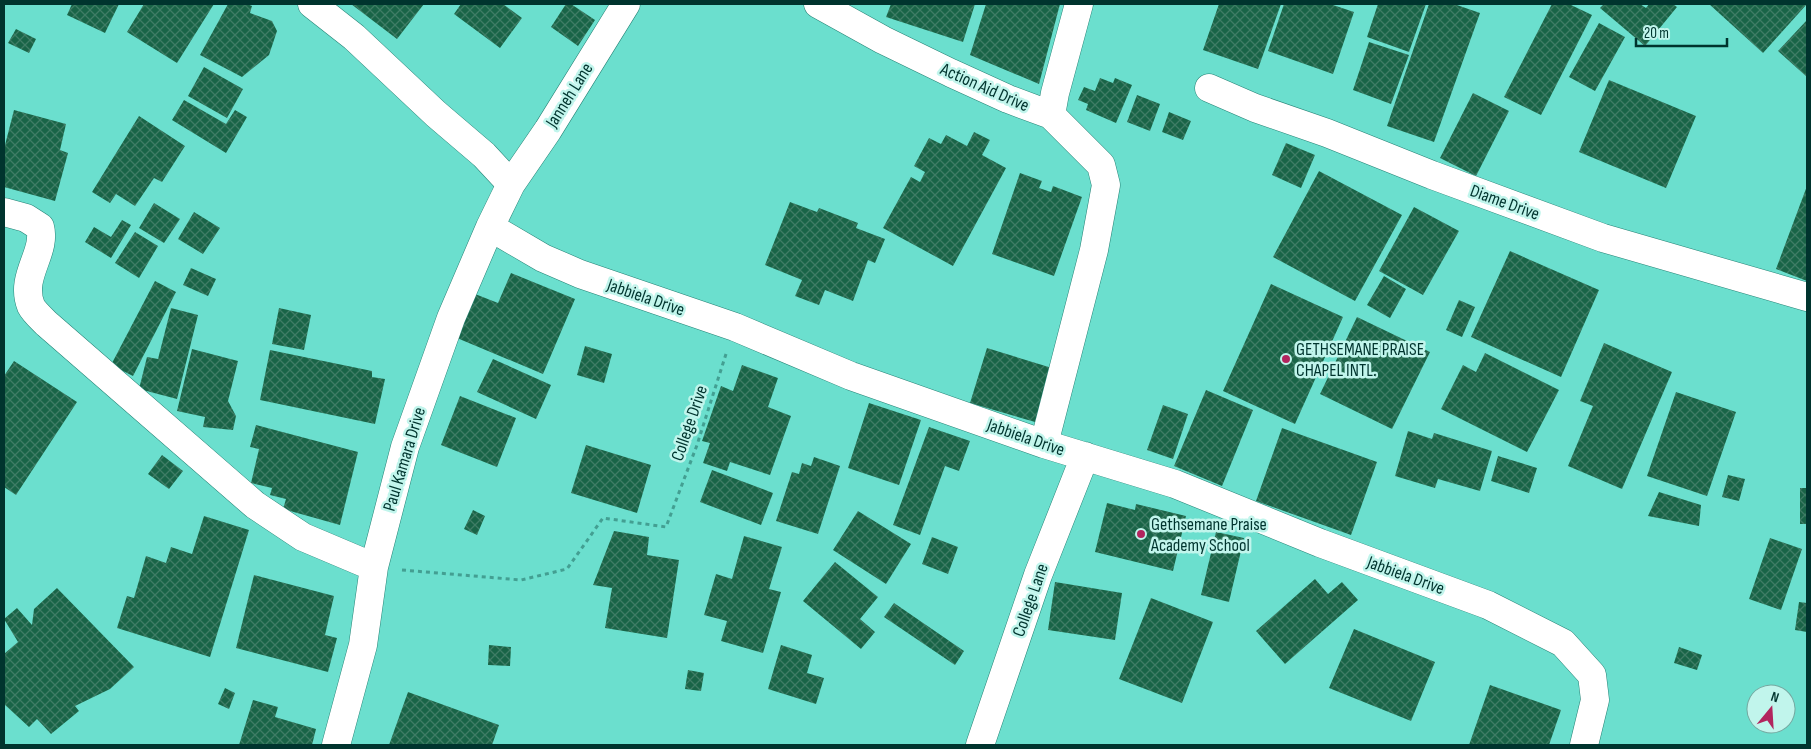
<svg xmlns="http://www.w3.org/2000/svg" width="1811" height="749" font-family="'Sofia Sans Condensed',sans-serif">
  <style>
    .building { fill: url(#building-cross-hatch) }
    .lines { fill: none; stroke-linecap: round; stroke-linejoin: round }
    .street-casing { stroke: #268376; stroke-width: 29 }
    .path { stroke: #439f92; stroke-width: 3; stroke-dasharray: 4 4; stroke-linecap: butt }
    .street { stroke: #fff; stroke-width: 28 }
    .poi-dot { fill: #b2255e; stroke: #c1f5ec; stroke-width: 2 }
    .labels { text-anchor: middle; stroke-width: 5; stroke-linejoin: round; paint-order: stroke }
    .street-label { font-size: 18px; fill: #00342e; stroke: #c1f5ec }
    .poi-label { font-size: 18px; fill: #00342e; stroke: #c1f5ec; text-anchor: start }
  </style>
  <defs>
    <pattern id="building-cross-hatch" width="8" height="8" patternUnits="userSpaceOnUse" patternTransform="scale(1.25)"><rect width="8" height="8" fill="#196447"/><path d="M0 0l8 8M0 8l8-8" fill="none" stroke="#3f7c65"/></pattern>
  </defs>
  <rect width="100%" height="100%" fill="#6bdfce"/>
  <path class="building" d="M72,4h47l-14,29 -38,-18z
    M144,4h70l-37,59 -50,-31z
    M228,4h19l5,2 -2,7 22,8 5,10 -8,24 -27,22 -42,-22z
    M351,4h73l-27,35z
    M461,4h42l19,14 -22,30 -46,-34z
    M566,4h5l24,16 -17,26 -27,-19z
    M891,4h84l-12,38 -77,-25z
    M986,4h74l-21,80 -69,-29z
    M1219,4h62l-23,65 -55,-19z
    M1284,4h46l24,8 -21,62 -65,-23z
    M1378,4h48l-17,48 -42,-15z
    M1429,4h25l26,9 -46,129 -47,-16z
    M1552,4h17l23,11 -51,100 -37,-18z
    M1604,4h36l6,4 3,-4h24l4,3 -32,39 -45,-38z
    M1709,4h98l-44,49z
    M1807,20v57l-29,-26z
    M1599,23l26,14 -30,54 -26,-14z
    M16,29l20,10 -7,14 -21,-10z
    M1369,42l40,13 -18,49 -38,-14z
    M204,67l39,22 -16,29 -39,-22z
    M1100,78l13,5 2,-5 17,7 -16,38 -30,-13 2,-6 -10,-4 6,-13 11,4z
    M1609,80l87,36 -30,72 -87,-36z
    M1473,93l36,18 -33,65 -36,-18z
    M1137,95l23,9 -10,27 -23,-9z
    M184,100l42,24 9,-14 12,7 -21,36 -54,-33z
    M14,110l52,14 -6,26 8,3 -13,48 -51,-14v-38z
    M1169,112l22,9 -8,19 -21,-8z
    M139,116l46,30 -23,36 -8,-4 -19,28 -19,-12 -6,9 -18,-11z
    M974,132l16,8 -8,15 24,13 -53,98 -70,-38 28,-51 9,5 5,-10 -11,-6 15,-28 12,6 5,-9 21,11z
    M1286,143l29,12 -14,33 -29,-13z
    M1319,171l83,44 -47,86 -82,-44z
    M1020,173l22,8 -3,7 12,4 2,-6 29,11 -28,79 -62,-22z
    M1807,186v95l-31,-12z
    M790,202l27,10 2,-4 39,15 -2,5 29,11 -10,24 -7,-3 -15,41 -28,-11 -6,15 -24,-9 7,-16 -37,-15z
    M154,203l26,16 -16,24 -25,-15z
    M1414,207l45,24 -36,64 -44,-24z
    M194,212l26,16 -17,26 -25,-15z
    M122,220l9,5 -20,33 -26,-16 9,-15 17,10z
    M135,232l23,14 -19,32 -24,-15z
    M1510,251l89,39 -38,87 -90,-40z
    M191,268l25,11 -8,17 -25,-11z
    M511,273l64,26 -32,75 -86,-36 18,-44 23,9z
    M1384,276l22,13 -16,29 -23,-13z
    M155,281l21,11 -43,84 -22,-11z
    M1271,284l72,33 -48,107 -72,-33z
    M1459,300l16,7 -13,30 -16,-7z
    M171,308l27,7 -21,84 -38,-10 8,-32 11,2z
    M279,308l32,7 -7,35 -32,-6z
    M1357,317l73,35 -38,77 -72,-35z
    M1604,343l68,29 -50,117 -54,-23 25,-60 -13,-5z
    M585,346l27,8 -8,29 -27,-8z
    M987,348l65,20 -17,54 -65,-19z
    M192,349l46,12 -10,40 8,15 -3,14 -30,-3 2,-10 -28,-6z
    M270,350l102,21v6l13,2 -10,45 -115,-24z
    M1485,353l74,37 -32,62 -86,-43 22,-44 13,7z
    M493,359l58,26 -15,34 -59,-27z
    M14,361l63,41 -61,93 -12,-8v-111z
    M742,365l36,13 -10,29 23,9 -21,59 -40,-13 -3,9 -24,-8 7,-20 -8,-2 19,-55 12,5z
    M1206,390l47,20 -31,76 -48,-20z
    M1676,392l60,20 -29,84 -60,-20z
    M460,396l56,22 -19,49 -56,-22z
    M869,403l52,17 -22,65 -51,-17z
    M1163,405l25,9 -15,45 -26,-9z
    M256,425l102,27 -18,73 -57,-16 3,-10 -16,-4 2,-7 -21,-5 8,-34 -9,-2z
    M929,427l41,14 -11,30 -14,-5 -25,69 -27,-10z
    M1282,428l95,34 -26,73 -95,-34z
    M1408,431l24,8 2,-6 58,18 -12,40 -42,-12 -3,9 -40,-12z
    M586,445l65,20 -14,48 -66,-20z
    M162,455l21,16 -14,18 -21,-15z
    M1498,456l39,12 -8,25 -38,-12z
    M814,457l26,9 -22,68 -42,-13 16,-49 7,2 3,-11 9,3z
    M712,470l61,23 -12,32 -61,-23z
    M1728,475l17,4 -6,22 -17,-4z
    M1800,488h7v36h-7z
    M1659,492l42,13 -2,21 -51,-10z
    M1107,503l28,7 1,-6 50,12 -13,55 -78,-19z
    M473,510l12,6 -8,19 -13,-6z
    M858,511l53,33 -25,40 -53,-34z
    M204,516l45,14 -39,127 -93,-29 10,-32 7,2 12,-42 20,7 5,-16 21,7z
    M614,531l35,6 -2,18 32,5 -12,78 -62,-10 7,-40 -19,-3z
    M1216,532l28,6 -15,64 -28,-7z
    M744,536l38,11 -13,42 12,3 -18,61 -42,-12 6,-20 -23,-6 12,-41 16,5z
    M932,537l26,10 -10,27 -26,-10z
    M1770,538l32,11 -21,61 -32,-11z
    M835,562l43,35 -18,22 15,13 -14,17 -58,-48z
    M254,575l80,21 -9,39 12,3 -9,34 -92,-24z
    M1315,579l13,15 14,-12 16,18 -73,64 -29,-33z
    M1055,582l67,11 -7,47 -67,-10z
    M57,588l77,79 -24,22 -35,17 4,5 -28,23 -14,-15 -8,8 -25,-23v-50l14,-12 -14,-23 13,-11 15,17 2,-16z
    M1151,598l62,24 -31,81 -63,-24z
    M1799,602l8,1v29l-12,-2z
    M894,603l70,48 -9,14 -71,-48z
    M1354,629l81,33 -24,59 -82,-33z
    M489,645l22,2 -1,19 -22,-1z
    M781,645l31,10 -5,18 17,5 -8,26 -48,-15z
    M1679,647l23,8 -5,15 -23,-7z
    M688,670l16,3 -3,18 -16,-2z
    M1490,685l71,25 -12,35h-80z
    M225,688l10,5 -6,16 -11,-5z
    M408,692l91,33 -7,20h-103z
    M253,700l25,7 -3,10 41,12 -4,16h-73z"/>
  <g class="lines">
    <g class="street-casing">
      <path id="street" d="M312,4l42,33 82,77 48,41 27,29
        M818,4l65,36 68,33 57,26 43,16 50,50 5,20 -12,65 -50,194
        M1209,88l46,20 72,25 105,42 171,63 204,59
        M1051,115l4,-22 24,-89
        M4,212l22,6 14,9c7,26 -21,49 -9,79 3,6 11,13 16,18l208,181 48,32 71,30
        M490,227l53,31 37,16 155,53 116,49 193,68 131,40 145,59 168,62 75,38 29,32 3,25 -11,45
        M336,745l27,-100 11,-78 31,-120 46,-129 39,-91 21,-43 37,-54 78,-126
        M980,745l58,-170 47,-119"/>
    </g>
    <path class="path" d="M402,570l119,10 46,-11 36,-51 63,9 31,-82 29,-91"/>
    <use href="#street" class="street"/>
  </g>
  <g class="poi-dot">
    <circle cx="1286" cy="359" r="5"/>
    <circle cx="1141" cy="534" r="5"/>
  </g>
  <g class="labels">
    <g class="street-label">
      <text transform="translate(985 87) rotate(24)" y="6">Action Aid Drive</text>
      <text transform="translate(569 95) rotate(-58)" y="6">Janneh Lane</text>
      <text transform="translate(1505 202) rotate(20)" y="6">Diame Drive</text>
      <text transform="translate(646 297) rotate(19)" y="6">Jabbiela Drive</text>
      <text transform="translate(689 423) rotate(-71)" y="6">College Drive</text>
      <text transform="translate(1026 437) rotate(19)" y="6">Jabbiela Drive</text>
      <text transform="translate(404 459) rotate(-73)" y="6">Paul Kamara Drive</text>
      <text transform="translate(1406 575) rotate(20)" y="6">Jabbiela Drive</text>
      <text transform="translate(1030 600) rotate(-71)" y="6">College Lane</text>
    </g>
    <g class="poi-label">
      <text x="1296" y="355">GETHSEMANE PRAISE<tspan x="1296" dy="21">CHAPEL INTL.</tspan></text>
      <text x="1151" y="530">Gethsemane Praise<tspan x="1151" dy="21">Academy School</tspan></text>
    </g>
  </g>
  <rect width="1811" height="749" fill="none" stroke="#00342e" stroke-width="10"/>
  <g transform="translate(1771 709) rotate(18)"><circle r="24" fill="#c1f5ec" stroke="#74a8a0"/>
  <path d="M0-4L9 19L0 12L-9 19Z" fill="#b2255e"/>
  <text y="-8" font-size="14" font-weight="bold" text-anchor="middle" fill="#00342e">N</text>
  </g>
  <path d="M1636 38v8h91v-8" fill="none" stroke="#00342e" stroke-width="2.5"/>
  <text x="1644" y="38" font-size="15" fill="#00342e" stroke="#c1f5ec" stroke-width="4" paint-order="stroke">20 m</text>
</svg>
